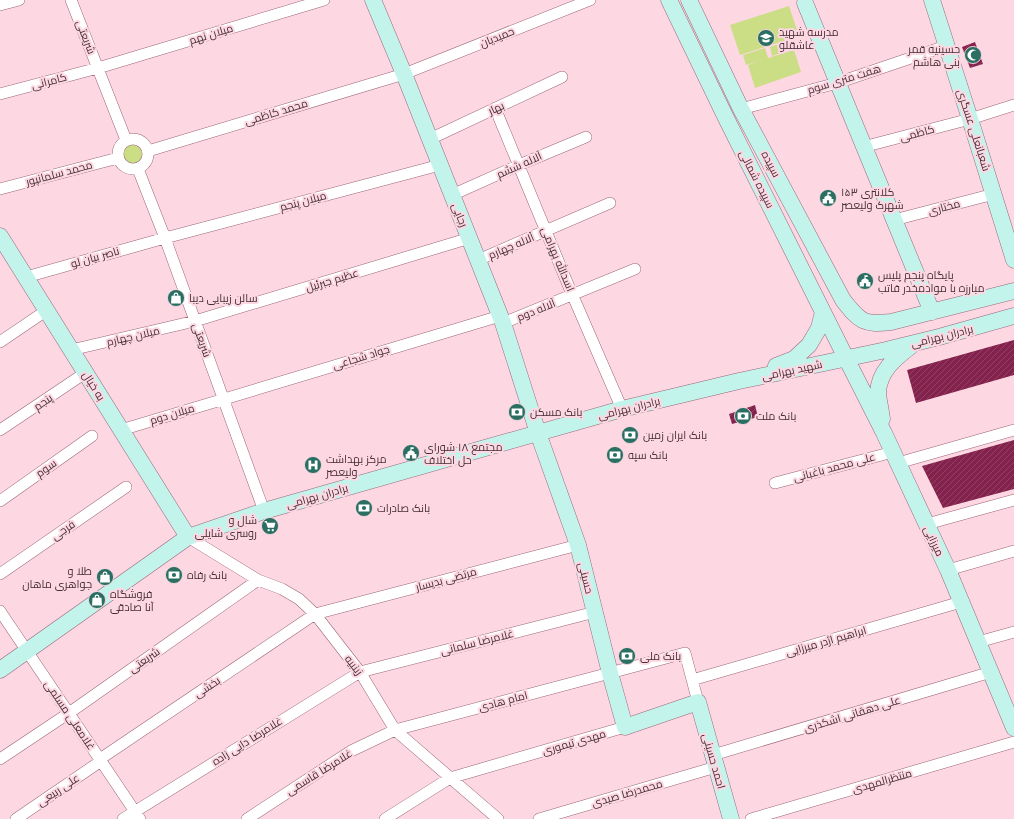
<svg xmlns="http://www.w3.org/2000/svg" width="1014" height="819" font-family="'Varela Round',Cairo,sans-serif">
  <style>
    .grass { fill: #cbdd85 }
    .building { fill: url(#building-hatch) }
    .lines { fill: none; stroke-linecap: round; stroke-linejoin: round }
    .street-casing { stroke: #9c6678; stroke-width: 12 }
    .secondary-casing { stroke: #9c6678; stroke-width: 17 }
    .street { stroke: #fff; stroke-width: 11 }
    .secondary { stroke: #c2f4ec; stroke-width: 16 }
    .labels { text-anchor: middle; stroke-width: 4; stroke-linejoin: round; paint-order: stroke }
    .poi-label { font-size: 11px; fill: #452e35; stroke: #fdd8e3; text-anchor: start }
    .street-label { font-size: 11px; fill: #452e35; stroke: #fdd8e3 }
  </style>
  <defs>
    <pattern id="building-hatch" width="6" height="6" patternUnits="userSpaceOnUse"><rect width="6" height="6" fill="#83224c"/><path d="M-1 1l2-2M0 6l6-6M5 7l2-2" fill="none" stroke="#914264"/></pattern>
  </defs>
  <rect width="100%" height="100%" fill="#fdd8e3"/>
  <path class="grass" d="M789,6l10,30 -59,19 -10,-30z
    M789,41l3,8 -20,7 -2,-9z
    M765,48l3,10 26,-8 7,22 -46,16 -7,-23 14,-5 -16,5 -3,-10z
    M120 155a13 13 0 1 1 26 0a13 13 0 1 1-26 0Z"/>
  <path class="building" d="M975,42l8,22 -13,4 -8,-21z
    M1014,340v35l-98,28 -9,-33z
    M755,405l3,12 -26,7 -3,-10z
    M1014,440v49l-71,19 -21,-42z"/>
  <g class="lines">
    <g class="street-casing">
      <path id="street" d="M71,0l55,140
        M0,5l19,-5
        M0,94l98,-26 226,-68
        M495,108l74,179 53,122
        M741,109l96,-26 109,-37
        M118 154a15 15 0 1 1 30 0a15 15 0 1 1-30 0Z
        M430,139l132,-62
        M863,147l107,-28 44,-14
        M148,151l256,-77 186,-74
        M138,169l27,69 99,273
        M0,189l118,-31
        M452,195l67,-30 67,-28
        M894,220l100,-26
        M478,260l132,-57
        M26,277l139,-39 275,-73
        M503,323l132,-54
        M0,342l47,-32
        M71,350l124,-29 275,-83
        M0,430l85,-57
        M121,430l379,-114
        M898,463l116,-33
        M775,483l118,-31
        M0,501l92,-65
        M927,524l87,-24
        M188,537l70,43 24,9 17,10 16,15 45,58 35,58 103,89
        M948,570l66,-19
        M0,574l126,-87
        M0,611l140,208
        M978,642l36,-10
        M692,680l269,-78
        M713,755l278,-83
        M0,759l69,-46 189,-133
        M100,759l215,-145 263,-69
        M16,819l85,-58
        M123,819l237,-147 235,-60
        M247,819l104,-68 44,-21 290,-77 13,49
        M385,819l65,-41 175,-51
        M539,819l177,-52
        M751,819l263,-77"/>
    </g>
    <g class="secondary-casing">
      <path id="secondary" d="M373,0l31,74 99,249 35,110 40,112 32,128 15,54 73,-25 33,117
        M669,0l56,116 121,242 38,75 64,137 66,158
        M689,0l52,109 102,191c17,22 21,25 48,22l123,-31
        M932,0l38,119 44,141
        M805,3l127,309
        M0,236l188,301
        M776,366l18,-7 15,-14 10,-17 4,-16
        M882,419c-1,-8 -3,-17 -4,-25 0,-22 17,-36 33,-48
        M0,670l188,-133 76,-26 358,-102 117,-28 147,-31 53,-13 75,-21"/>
    </g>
    <use href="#street" class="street"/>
    <use href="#secondary" class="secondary"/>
  </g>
  <defs>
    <g id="school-disc" transform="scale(0.9)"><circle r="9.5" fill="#2b6f62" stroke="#fdd8e3"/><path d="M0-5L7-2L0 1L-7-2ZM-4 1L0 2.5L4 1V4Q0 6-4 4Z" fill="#fff"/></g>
    <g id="mosque-disc" transform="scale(0.9)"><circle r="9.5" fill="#2b6f62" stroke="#fdd8e3"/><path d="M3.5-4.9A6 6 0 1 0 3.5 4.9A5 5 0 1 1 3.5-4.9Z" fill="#fff"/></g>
    <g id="civic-disc" transform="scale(0.9)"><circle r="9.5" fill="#2b6f62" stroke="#fdd8e3"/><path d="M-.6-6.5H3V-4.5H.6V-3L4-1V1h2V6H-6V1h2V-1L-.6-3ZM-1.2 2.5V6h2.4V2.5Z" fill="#fff"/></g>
    <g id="shop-disc" transform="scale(0.9)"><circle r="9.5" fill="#2b6f62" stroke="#fdd8e3"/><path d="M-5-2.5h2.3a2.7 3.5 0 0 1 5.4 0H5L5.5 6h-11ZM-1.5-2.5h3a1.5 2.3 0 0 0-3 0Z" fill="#fff"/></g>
    <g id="bank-disc" transform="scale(0.9)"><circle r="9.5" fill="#2b6f62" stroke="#fdd8e3"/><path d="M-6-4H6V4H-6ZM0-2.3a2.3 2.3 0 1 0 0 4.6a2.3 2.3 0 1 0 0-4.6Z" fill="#fff"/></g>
    <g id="hospital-disc" transform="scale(0.9)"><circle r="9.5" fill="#2b6f62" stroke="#fdd8e3"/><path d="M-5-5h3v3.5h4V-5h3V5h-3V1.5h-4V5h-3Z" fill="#fff"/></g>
    <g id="supermarket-disc" transform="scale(0.9)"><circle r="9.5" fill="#2b6f62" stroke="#fdd8e3"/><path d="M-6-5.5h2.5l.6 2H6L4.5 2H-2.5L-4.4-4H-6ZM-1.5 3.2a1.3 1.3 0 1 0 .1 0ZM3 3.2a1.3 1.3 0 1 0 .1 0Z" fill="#fff"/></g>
  </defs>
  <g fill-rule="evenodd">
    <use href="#school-disc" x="766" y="38"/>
    <use href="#mosque-disc" x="973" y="55"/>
    <use href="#civic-disc" x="828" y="198"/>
    <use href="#civic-disc" x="865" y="281"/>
    <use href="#shop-disc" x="176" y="298"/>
    <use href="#bank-disc" x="517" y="412"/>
    <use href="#bank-disc" x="743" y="416"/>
    <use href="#bank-disc" x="630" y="435"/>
    <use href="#civic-disc" x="411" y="453"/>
    <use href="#bank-disc" x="615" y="455"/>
    <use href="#hospital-disc" x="313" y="465"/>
    <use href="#bank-disc" x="364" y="508"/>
    <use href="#supermarket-disc" x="270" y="526"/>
    <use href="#bank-disc" x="174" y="575"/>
    <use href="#shop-disc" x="105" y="577"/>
    <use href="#shop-disc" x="97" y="600"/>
    <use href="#bank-disc" x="627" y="656"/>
  </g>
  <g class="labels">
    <g class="poi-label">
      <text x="779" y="36">مدرسه شهید<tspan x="779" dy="13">عاشقلو</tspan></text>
      <text x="960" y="53" text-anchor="end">حسینیه قمر<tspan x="960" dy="13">بنی هاشم</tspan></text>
      <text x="841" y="196">کلانتری ۱۵۳<tspan x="841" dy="13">شهرک ولیعصر</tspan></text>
      <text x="878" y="279">پایگاه پنجم پلیس<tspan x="878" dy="13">مبارزه با موادمخدر فاتب</tspan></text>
      <text x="189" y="302">سالن زیبایی دیبا</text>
      <text x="530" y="416">بانک مسکن</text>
      <text x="756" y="420">بانک ملت</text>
      <text x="643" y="439">بانک ایران زمین</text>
      <text x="424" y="451">مجتمع ۱۸ شورای<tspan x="424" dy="13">حل اختلاف</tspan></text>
      <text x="628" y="459">بانک سپه</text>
      <text x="326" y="463">مرکز بهداشت<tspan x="326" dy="13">ولیعصر</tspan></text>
      <text x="377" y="512">بانک صادرات</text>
      <text x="257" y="524" text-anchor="end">شال و<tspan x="257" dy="13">روسری شایلی</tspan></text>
      <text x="92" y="575" text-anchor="end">طلا و<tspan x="92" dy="13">جواهری ماهان</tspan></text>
      <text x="187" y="579">بانک رفاه</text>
      <text x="110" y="598">فروشگاه<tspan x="110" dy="13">آنا صادقی</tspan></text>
      <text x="640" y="660">بانک ملی</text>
    </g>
    <g class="street-label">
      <text transform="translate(211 34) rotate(-17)" y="4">میلان نهم</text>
      <text transform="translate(86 37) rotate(69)" y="4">شریعتی</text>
      <text transform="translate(497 37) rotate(-22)" y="4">حمیدیان</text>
      <text transform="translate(844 79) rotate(-17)" y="4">هفت متری سوم</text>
      <text transform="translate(49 81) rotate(-15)" y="4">کامرانی</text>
      <text transform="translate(496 108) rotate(-25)" y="4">بهار</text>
      <text transform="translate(276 112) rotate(-17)" y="4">محمد کاظمی</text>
      <text transform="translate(974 130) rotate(72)" y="4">شعبانعلی عسگری</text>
      <text transform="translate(917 133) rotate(-15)" y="4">کاظمی</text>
      <text transform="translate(771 164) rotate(62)" y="4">سپیده</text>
      <text transform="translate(519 165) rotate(-24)" y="4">آلاله ششم</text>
      <text transform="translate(59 173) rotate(-15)" y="4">محمد سلمانپور</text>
      <text transform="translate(757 179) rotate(63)" y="4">سپیده شمالی</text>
      <text transform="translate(303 201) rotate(-15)" y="4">میلان پنجم</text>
      <text transform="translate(944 207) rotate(-15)" y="4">مختاری</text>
      <text transform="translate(460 215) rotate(68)" y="4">رجایی</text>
      <text transform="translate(511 246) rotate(-23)" y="4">آلاله چهارم</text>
      <text transform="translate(95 257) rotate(-16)" y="4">ناصر بیان لو</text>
      <text transform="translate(558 259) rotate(67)" y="4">اسدالله بهرامی</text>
      <text transform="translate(332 280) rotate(-17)" y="4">عظیم جبرئیل</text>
      <text transform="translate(536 310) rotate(-22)" y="4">آلاله دوم</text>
      <text transform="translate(133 336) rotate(-13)" y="4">میلان چهارم</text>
      <text transform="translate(942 336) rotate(-14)" y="4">برادران بهرامی</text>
      <text transform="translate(202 340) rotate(70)" y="4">شریعتی</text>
      <text transform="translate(361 357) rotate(-17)" y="4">جواد شجاعی</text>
      <text transform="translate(792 370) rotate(-12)" y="4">شهید بهرامی</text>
      <text transform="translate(94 386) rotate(58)" y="4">به خیال</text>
      <text transform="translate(43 402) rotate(-34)" y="4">پنجم</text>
      <text transform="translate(629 408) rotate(-14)" y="4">برادران بهرامی</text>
      <text transform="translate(172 414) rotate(-17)" y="4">میلان دوم</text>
      <text transform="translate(834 467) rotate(-15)" y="4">علی محمد باغبانی</text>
      <text transform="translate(46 468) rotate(-35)" y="4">سوم</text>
      <text transform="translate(317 496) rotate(-16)" y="4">برادران بهرامی</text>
      <text transform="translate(63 530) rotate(-35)" y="4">فرجی</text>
      <text transform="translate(934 541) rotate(65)" y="4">میرزایی</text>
      <text transform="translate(586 578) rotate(76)" y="4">حسینی</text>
      <text transform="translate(446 579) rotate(-15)" y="4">مرتضی بدیسار</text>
      <text transform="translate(826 641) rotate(-16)" y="4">ابراهیم اژدر میرزایی</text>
      <text transform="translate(477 642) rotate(-14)" y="4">غلامرضا سلمانی</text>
      <text transform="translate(144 660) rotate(-35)" y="4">شریعتی</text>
      <text transform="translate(354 665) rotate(53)" y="4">زینبیه</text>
      <text transform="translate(207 687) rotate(-34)" y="4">بخشی</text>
      <text transform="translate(503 701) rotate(-15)" y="4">امام هادی</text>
      <text transform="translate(852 714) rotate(-17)" y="4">علی دهقانی اشکذری</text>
      <text transform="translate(70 715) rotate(56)" y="4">غلامعلی مسلمی</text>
      <text transform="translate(247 741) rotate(-32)" y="4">غلامرضا دایی زاده</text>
      <text transform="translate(574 742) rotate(-16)" y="4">مهدی تیموری</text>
      <text transform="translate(714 761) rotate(74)" y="4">احمد حسینی</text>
      <text transform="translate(319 772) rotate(-32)" y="4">غلامرضا قاسمی</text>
      <text transform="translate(882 781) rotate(-16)" y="4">منتظرالمهدی</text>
      <text transform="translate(58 790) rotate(-34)" y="4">علی ربیعی</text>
      <text transform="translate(627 793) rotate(-16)" y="4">محمدرضا صیدی</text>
    </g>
  </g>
</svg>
